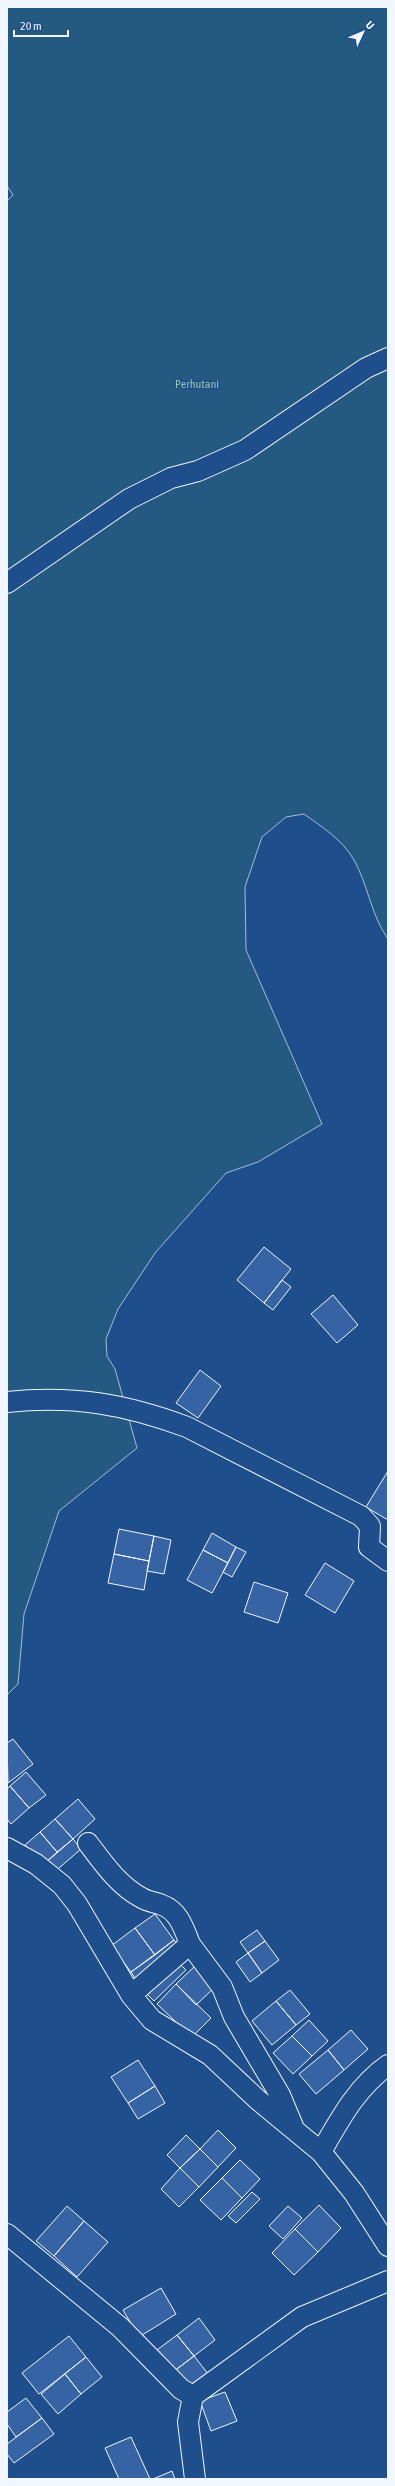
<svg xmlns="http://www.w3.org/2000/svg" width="395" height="2486" font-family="'Asap Condensed',sans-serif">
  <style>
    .green { fill: #245a82; stroke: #a8bbd7 }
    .building { fill: #3563a3; stroke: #f2f6ff }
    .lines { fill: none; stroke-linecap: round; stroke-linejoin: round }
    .minor-casing { stroke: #f2f6ff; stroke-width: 22 }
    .minor { stroke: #1f4e8c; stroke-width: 20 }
    .labels { text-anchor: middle; stroke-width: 3; stroke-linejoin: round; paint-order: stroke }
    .park-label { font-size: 12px; fill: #97c8a6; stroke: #1f4e8c }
  </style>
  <rect width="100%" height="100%" fill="#1f4e8c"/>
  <path class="green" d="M7,7h381v932c-17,-24 -20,-54 -34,-79 -11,-20 -32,-33 -50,-46l-18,3 -24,20 -17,50 1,63 76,174 -64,38 -32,11 -71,80 -37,56 -12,30 1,17 8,13 22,79 -78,63 -35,103 -6,70 -11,11v-1494l6,-6 -6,-9z"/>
  <path class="building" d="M264,1247l27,22 -27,34 -27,-23z
    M282,1280l9,7 -18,23 -9,-7z
    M333,1295l25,30 -21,18 -26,-29z
    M200,1370l21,16 -23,32 -22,-15z
    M388,1471v49l-22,-13z
    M119,1529l35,7 -5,25 -35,-7z
    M212,1533l24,14 -8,16 -25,-13z
    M154,1536l17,4 -7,34 -17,-3z
    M236,1547l10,5 -14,25 -9,-5z
    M203,1550l25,13 -16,30 -25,-13z
    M114,1554l35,7 -5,29 -36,-7z
    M325,1563l29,18 -19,32 -30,-18z
    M254,1582l34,11 -10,30 -34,-11z
    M13,1739l20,25 -25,19 -1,-40z
    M26,1772l20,23 -17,13 -19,-22z
    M10,1786l19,22 -18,16 -4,-5v-30z
    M78,1799l17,20 -22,20 -18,-20z
    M55,1819l18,20 -16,13 -17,-20z
    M40,1832l17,20 -14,13 -18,-20z
    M73,1839l8,10 -30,26 -8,-10z
    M155,1914l19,26 -19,15 -20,-27z
    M135,1928l20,27 -24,17 -20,-26z
    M257,1930l8,11 -17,12 -8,-11z
    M174,1940l7,9 -44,32 -6,-9z
    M265,1941l14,19 -17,13 -14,-20z
    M248,1953l14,20 -12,9 -14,-20z
    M175,1959l11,11 -32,31 -11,-11z
    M195,1966l21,20 -20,19 -20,-21z
    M176,1984l35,34 -19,19 -35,-33z
    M290,1990l20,24 -14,11 -20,-24z
    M276,2001l20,24 -24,20 -20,-24z
    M309,2020l19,21 -16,15 -20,-20z
    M351,2030l17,19 -24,21 -16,-20z
    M292,2036l20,20 -19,18 -20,-21z
    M328,2050l16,20 -28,24 -17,-20z
    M138,2060l17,26 -27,17 -17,-26z
    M155,2086l10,17 -27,16 -10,-16z
    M218,2130l18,18 -18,19 -18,-18z
    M186,2135l14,14 -20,19 -13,-13z
    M200,2149l18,18 -19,20 -19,-19z
    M240,2160l20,19 -18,19 -20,-20z
    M180,2168l19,19 -20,20 -18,-18z
    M222,2178l20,20 -21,22 -21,-20z
    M252,2192l8,7 -24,24 -8,-7z
    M319,2205l22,23 -23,24 -23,-23z
    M67,2206l17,15 -30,35 -18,-15z
    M288,2206l14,12 -19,21 -14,-13z
    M84,2221l24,21 -31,35 -23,-21z
    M295,2229l23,23 -24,23 -22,-22z
    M161,2288l15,26 -37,23 -16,-27z
    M199,2318l16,22 -21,16 -17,-21z
    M177,2335l17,21 -21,16 -16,-22z
    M69,2336l17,21 -47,37 -17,-21z
    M194,2356l15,19 -21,16 -15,-19z
    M86,2357l16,20 -21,17 -16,-20z
    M65,2374l16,20 -23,20 -17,-20z
    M225,2392l12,29 -26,10 -11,-30z
    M26,2398l16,20 -26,19 -9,-13v-12z
    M42,2418l12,16 -40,29 -7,-9v-10z
    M131,2437l19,42h-31l-14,-31z
    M172,2471l3,8h-22z"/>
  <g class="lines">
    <g class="minor-casing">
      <path id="minor" d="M7,583l122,-84 42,-21 27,-7 47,-21 121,-82 22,-10
        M7,1402c66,-7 118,2 180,25l174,89 9,10 -1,21 19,14
        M88,1843c15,20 31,43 54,55 6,4 14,4 20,7 17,6 22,24 28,39
        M7,1848l29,16 26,21 15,19 54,91 21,25 58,35 48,45 63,52 33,41 34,53
        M131,1995l59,-51 32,43 12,30 46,78 13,31
        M321,2152c19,-33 36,-65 67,-87
        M7,2234l113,93 61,62 12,7 109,-79 86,-36
        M193,2396l-5,26 7,57"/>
    </g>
    <use href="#minor" class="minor"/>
  </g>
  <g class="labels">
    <g class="park-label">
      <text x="197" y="388">Perhutani</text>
    </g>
  </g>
  <rect width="395" height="2486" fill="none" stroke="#f2f6ff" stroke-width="16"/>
  <g transform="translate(363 32) rotate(46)" stroke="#1f4e8c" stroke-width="3" paint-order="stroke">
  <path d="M0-3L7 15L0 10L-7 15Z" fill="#f2f6ff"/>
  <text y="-6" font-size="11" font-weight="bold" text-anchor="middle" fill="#f2f6ff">U</text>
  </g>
  <path d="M14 30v6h54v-6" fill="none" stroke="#f2f6ff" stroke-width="2"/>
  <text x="20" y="30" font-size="12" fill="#f2f6ff" stroke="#1f4e8c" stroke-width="3" paint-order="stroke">20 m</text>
</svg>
